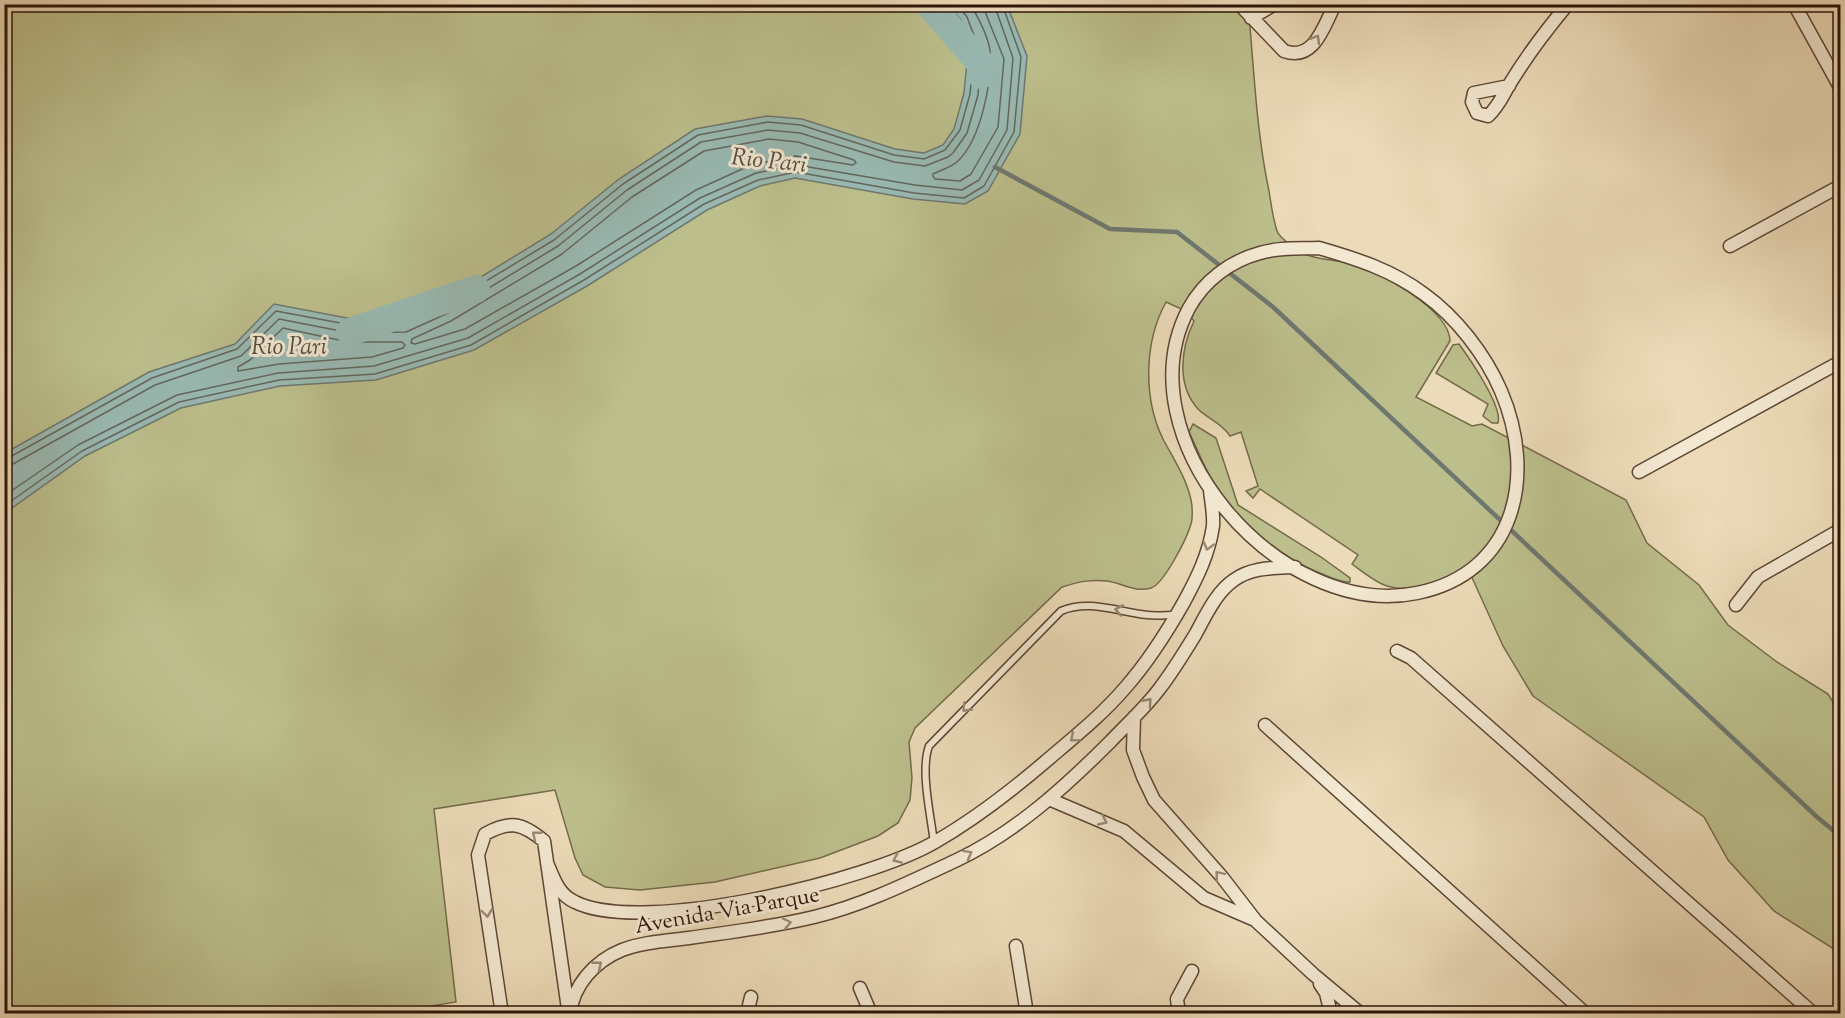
<svg xmlns="http://www.w3.org/2000/svg" width="1845" height="1018" font-family="'Sorts Mill Goudy',serif">
  <style>
    .green { fill: #bcbf8c; stroke: #746a4a; stroke-width: 1.5 }
    .water { fill: #99bab4; stroke: #6e7870; stroke-width: 1.5 }
    .lines { fill: none; stroke-linecap: round; stroke-linejoin: round }
    .shore { stroke: #63675e; stroke-width: 1.5 }
    .stream { stroke: #6e7870; stroke-width: 4.5 }
    .river { stroke: #99bab4; stroke-width: 28 }
    .service-casing { stroke: #5d4635; stroke-width: 9 }
    .minor-casing { stroke: #5d4635; stroke-width: 15 }
    .service { stroke: #f3e8d1; stroke-width: 6 }
    .minor { stroke: #f3e8d1; stroke-width: 12 }
    .oneway { stroke: #9a8977 }
    .labels { text-anchor: middle; stroke-width: 6; stroke-linejoin: round; paint-order: stroke }
    .street-label { font-size: 22px; fill: #2d1409; stroke: #f3e8d1 }
    .water-label { font-size: 24px; font-style: italic; fill: #534e45; stroke: #f3e8d1 }
  </style>
  <rect width="100%" height="100%" fill="#ecdbb8"/>
  <filter id="stains"><feTurbulence type="fractalNoise" baseFrequency=".00333" numOctaves="4"/><feColorMatrix values="0 0 0 0 .2 0 0 0 0 .09 0 0 0 0 .02 0 0 0 .5 -.17"/></filter>
  <radialGradient id="worn" r=".72"><stop offset=".6" stop-color="#630" stop-opacity="0"/><stop offset="1" stop-color="#630" stop-opacity=".3"/></radialGradient>
  <path class="green" d="M5,5h1243c6,62 8,125 21,186 2,13 4,28 8,40 2,6 11,12 16,16 15,13 38,12 57,16 27,7 100,47 100,78l-34,56 56,29 10,-2 144,76 21,43 52,42 29,40 49,37 51,32 12,19v240l-66,-42 -46,-51 -24,-43 -171,-121 -30,-50 -34,-75c-25,5 -55,24 -82,15 -12,-4 -24,-14 -35,-22l6,-9 -98,-66 -7,9 -7,-7 12,-5 -17,-54 -11,4c-8,-13 -22,-17 -32,-27 -22,-24 -17,-61 -4,-88l-8,-10 -20,-9c-22,40 -23,96 -3,137 11,21 26,43 29,67 0,5 1,13 -1,18 -4,14 -27,60 -40,64 -16,5 -29,-5 -44,-7 -17,-2 -29,1 -45,6l-147,141 -6,14 3,36 -2,22 -12,23 -20,13 -58,22 -105,24 -75,8 -35,-3 -22,-12 -8,-17 -20,-68 -121,19 22,193 -73,12h-378z
    M1459,344c11,15 44,63 39,79h-6l-9,-7 5,-12 -52,-31 17,-28z
    M1193,424l23,14 22,67 83,52 29,21v4c-12,1 -24,-7 -35,-11 -41,-18 -78,-51 -102,-90 -10,-15 -16,-33 -24,-49z"/>
  <path class="water" d="M939,5h68l20,51 -7,78 -32,57 -23,13 -52,-5 -118,-21 -35,8 -53,24 -120,76 -113,64 -98,30 -96,6 -99,22 -96,48 -80,57v-60l144,-81 86,-28 39,-40 78,15 49,1 39,-18 111,-68 68,-55 76,-50 72,-13 35,3 93,30 29,4 19,-8 11,-16 10,-36 4,-41 -13,-30z"/>
  <g class="lines">
    <path class="shore" d="M969,4c8,9 20,35 21,47 2,31 -9,88 -32,110 -6,6 -17,9 -25,13v2l2,3 25,2 11,-7 27,-47 6,-68 -18,-45 -1,-10
      M769,139l29,3 56,18 2,3 -3,2 -57,-9 -45,9 -55,25 -120,76 -111,63 -50,15 -4,-1 1,-4 39,-18 111,-67 70,-57 72,-46z
      M283,328l65,14h54l3,3 -2,3 -31,9 -93,7 -41,7v-4l12,-7z
      M4,458l6,-1 142,-79 85,-29 39,-38 75,14h52l40,-18 111,-67 69,-56 75,-49 70,-13 33,3 93,30 30,4 21,-9 15,-20 10,-36 4,-41 -13,-33 -14,-16
      M4,465l9,-1 142,-79 86,-29 38,-37 72,14 55,-1 40,-18 112,-68 69,-56 74,-48 67,-12 32,3 94,29 31,4 23,-9 5,-4 14,-20 11,-38 3,-41 -14,-37 -10,-13
      M4,496l74,-51 99,-50 101,-22 96,-7 94,-28 112,-64 120,-76 56,-25 41,-8 118,20 47,5 17,-10 28,-50 6,-72 -19,-54
      M4,506l78,-55 97,-49 100,-22 96,-6 96,-29 113,-65 120,-76 54,-24 38,-8 118,21 50,5 20,-12 30,-54 7,-75 -19,-53"/>
    <path class="stream" d="M995,167l115,62 67,3 96,75 544,510 23,19"/>
    <path class="river" d="M929,4l53,61 -1,10
      M350,332l126,-43"/>
    <g class="service-casing">
      <path id="service" d="M934,843c-3,-27 -14,-72 -5,-97l132,-135c28,-12 57,1 86,4 9,1 19,0 29,0"/>
    </g>
    <g class="minor-casing">
      <path id="minor" d="M1239,4l45,47c30,11 40,-25 51,-47
        M1794,4l46,83
        M1251,18l24,-14
        M1509,86l-35,7 -2,9 5,11 11,3c10,-9 14,-19 21,-31 17,-28 38,-56 59,-81
        M1730,246l110,-60
        M1319,248c38,11 73,22 105,46 32,23 61,60 77,97 36,84 15,182 -84,202 -137,28 -297,-155 -228,-285 15,-27 41,-47 71,-55 19,-6 40,-4 59,-5z
        M1639,472l201,-110
        M1736,605l22,-28 82,-47
        M1397,651l14,7 403,356
        M1134,717l-1,33 10,27 11,23 68,77 34,44 57,53 48,40
        M1265,725l321,289
        M1049,799l75,32 80,67 51,22
        M547,863c7,16 11,31 28,39 68,34 295,-22 360,-60 40,-23 76,-51 110,-80 28,-24 57,-47 80,-74 23,-26 42,-56 59,-86 13,-24 25,-48 29,-76 1,-12 -2,-25 -3,-36
        M1016,946l11,68
        M1320,984l6,9 5,21
        M860,988l11,26
        M502,1014l-24,-159 7,-21c26,-14 37,-11 59,7l24,168
        M570,1014c3,-29 25,-53 52,-64 21,-8 44,-9 67,-12 41,-6 84,-11 125,-21 50,-12 96,-35 143,-57 59,-28 108,-73 154,-119 16,-17 35,-34 49,-53 13,-17 24,-35 35,-53 10,-18 21,-43 39,-55 18,-13 40,-12 61,-13
        M747,1014l4,-17
        M1179,1014l-2,-15 15,-28"/>
    </g>
    <use href="#service" class="service"/>
    <use href="#minor" class="minor"/>
  </g>
  <defs><path id="oneway-chevron" d="M-2-3.5L2.5 0L-2 3.5" fill="none" stroke-width="1.6" stroke-linecap="round" stroke-linejoin="round" transform="scale(1.5)"/></defs>
  <g class="oneway">
    <use href="#oneway-chevron" transform="translate(1316 39) rotate(-60)"/>
    <use href="#oneway-chevron" transform="translate(1208 546) rotate(105)"/>
    <use href="#oneway-chevron" transform="translate(1119 610) rotate(-170)"/>
    <use href="#oneway-chevron" transform="translate(1148 702) rotate(-48)"/>
    <use href="#oneway-chevron" transform="translate(966 708) rotate(134)"/>
    <use href="#oneway-chevron" transform="translate(1074 738) rotate(140)"/>
    <use href="#oneway-chevron" transform="translate(1103 821) rotate(25)"/>
    <use href="#oneway-chevron" transform="translate(536 835) rotate(-141)"/>
    <use href="#oneway-chevron" transform="translate(968 854) rotate(-29)"/>
    <use href="#oneway-chevron" transform="translate(897 859) rotate(156)"/>
    <use href="#oneway-chevron" transform="translate(1219 875) rotate(-130)"/>
    <use href="#oneway-chevron" transform="translate(487 913) rotate(82)"/>
    <use href="#oneway-chevron" transform="translate(787 923) rotate(-12)"/>
    <use href="#oneway-chevron" transform="translate(598 965) rotate(-39)"/>
  </g>
  <g class="labels">
    <g class="street-label">
      <text transform="translate(727 909) rotate(-10)" y="8">Avenida Via Parque</text>
    </g>
    <g class="water-label">
      <text transform="translate(769 160) rotate(6)" y="8">Rio Pari</text>
      <text x="289" y="354">Rio Pari</text>
    </g>
  </g>
  <rect width="1845" height="1018" fill="none" stroke="#ecdbb8" stroke-width="24"/>
  <rect x="6" y="6" width="1833" height="1006" fill="none" stroke="#2d1409" stroke-width="3"/>
  <rect x="12" y="12" width="1821" height="994" fill="none" stroke="#2d1409" stroke-width="1.5"/>
  <rect width="100%" height="100%" filter="url(#stains)"/>
  <rect width="100%" height="100%" fill="url(#worn)"/>
</svg>
